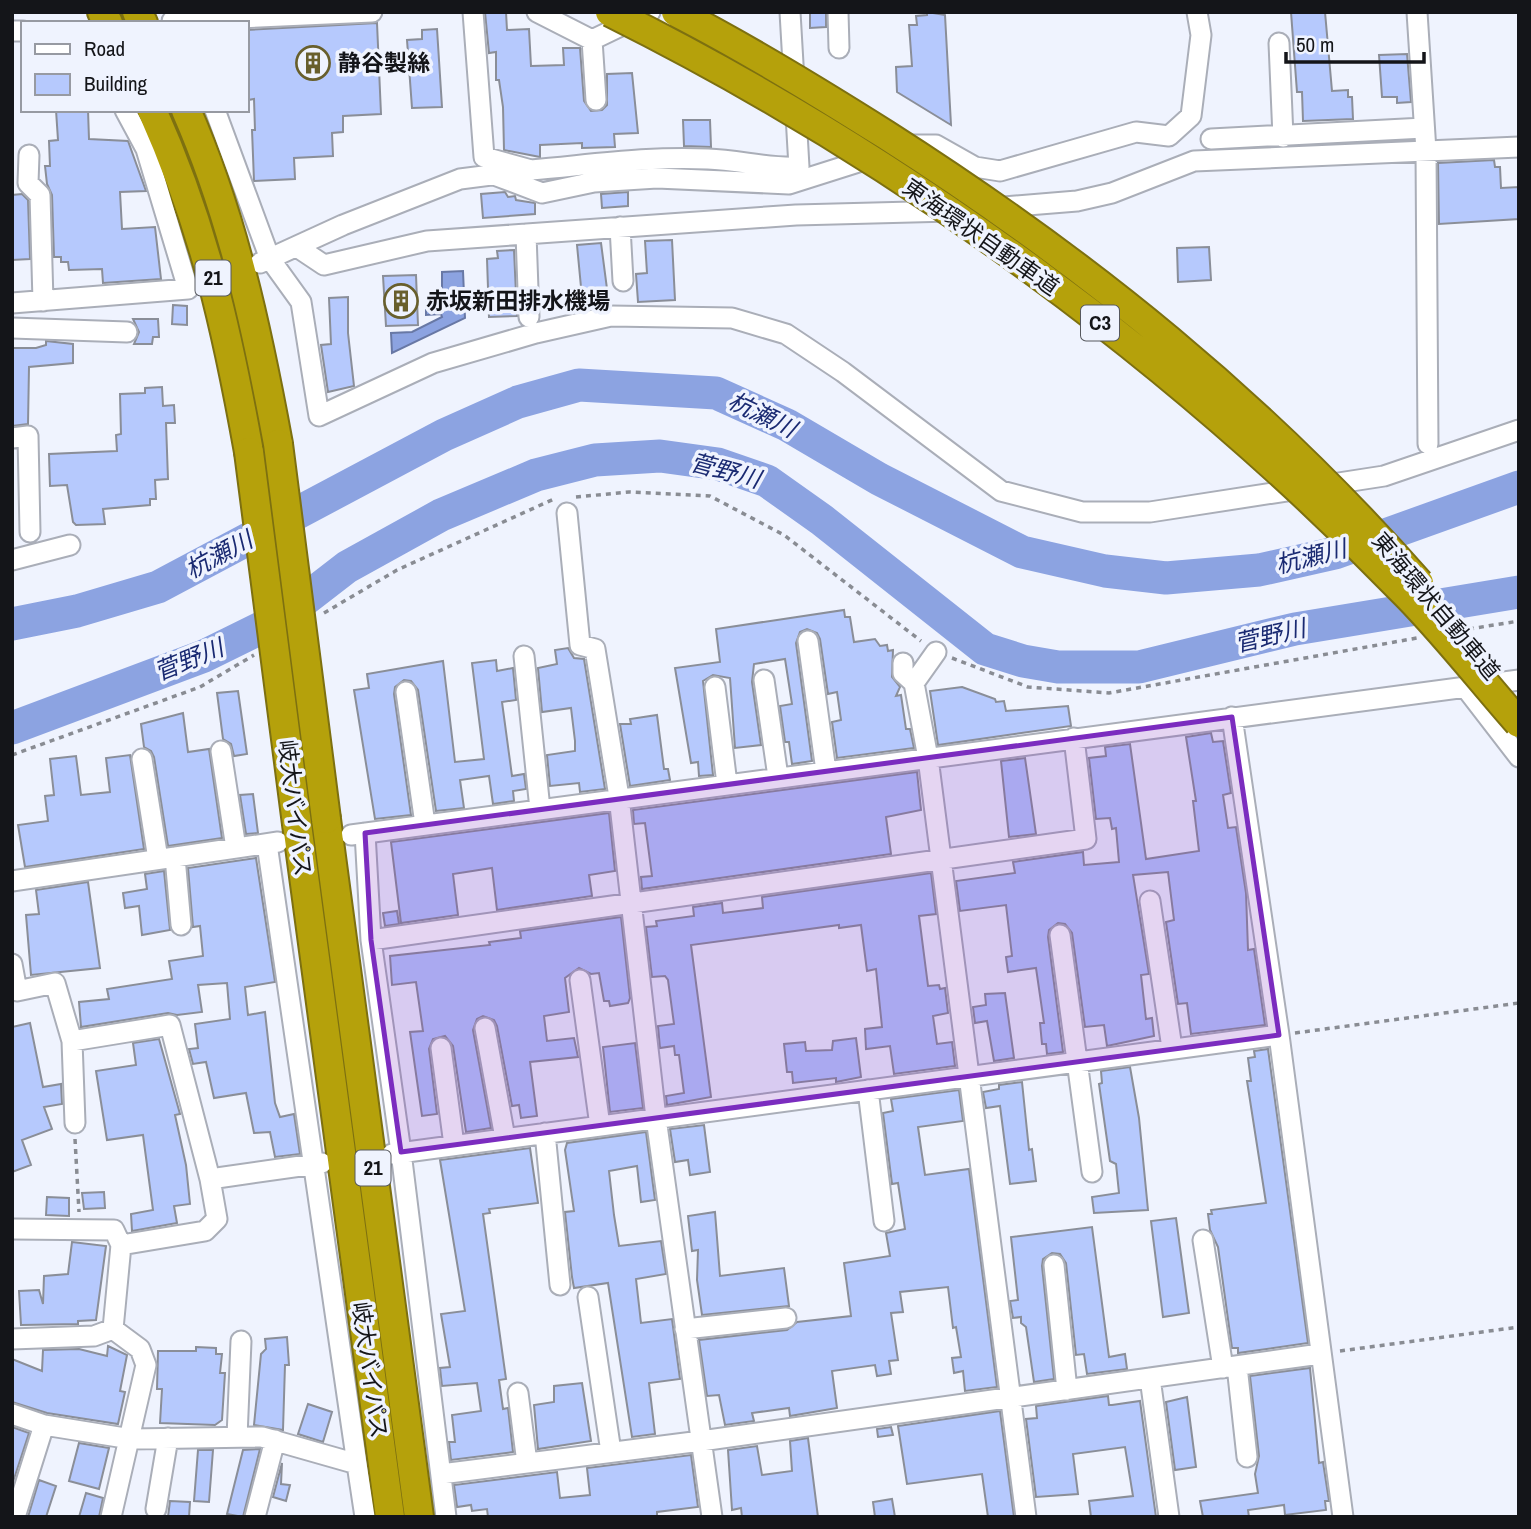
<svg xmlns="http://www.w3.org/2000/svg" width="1531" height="1529" font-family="'Archivo Narrow','Noto Sans JP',sans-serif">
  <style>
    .water { fill: #8ca3e1; stroke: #6878a5; stroke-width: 2 }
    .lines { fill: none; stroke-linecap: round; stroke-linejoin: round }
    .river { stroke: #8ca3e1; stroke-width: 33 }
    .building { fill: #b6c9fd; stroke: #8a8e98; stroke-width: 2 }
    .minor-casing { stroke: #aaaeb8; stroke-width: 23 }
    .highway-casing { stroke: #7d7010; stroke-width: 32 }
    .path { stroke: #898c93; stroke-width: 3.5; stroke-dasharray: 5 5; stroke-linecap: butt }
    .minor { stroke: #fff; stroke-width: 19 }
    .highway { stroke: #b5a10b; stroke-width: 28 }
    .highway-bridge-casing { stroke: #7d7010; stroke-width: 32; stroke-linecap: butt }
    .highway-bridge { stroke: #b5a10b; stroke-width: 28 }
    .marked { fill: #7b2cbf; fill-opacity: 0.2; stroke: #7b2cbf; stroke-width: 5; stroke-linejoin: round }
    .labels { text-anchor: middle; stroke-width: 7; stroke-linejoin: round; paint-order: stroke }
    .shield { fill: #eff3fe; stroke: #56585e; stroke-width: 2 }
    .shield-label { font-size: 21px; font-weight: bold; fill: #141519 }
    .poi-label { font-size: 23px; font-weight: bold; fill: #141519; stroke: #eff3fe; text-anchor: start }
    .street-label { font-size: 23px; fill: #141519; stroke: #eff3fe }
    .water-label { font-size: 24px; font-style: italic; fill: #1a2a72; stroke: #eff3fe }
  </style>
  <rect width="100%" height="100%" fill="#eff3fe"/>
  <path class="water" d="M463,271l2,47 -73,35 -1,-20 21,-1 30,-15 -1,-3 -15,1v-15l16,-2v-26z"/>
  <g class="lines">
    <path class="river" d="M12,624l65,-13 81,-24 286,-152 74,-33 61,-17 137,8 71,32 92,54 143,73 83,19 61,7 93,-8 76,-17 184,-66
      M12,728l192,-72 77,-38 66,-51 94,-52 95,-40 59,-15 65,-4 58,8 49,17 55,39 163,129 38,12 35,6h81l156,-38 224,-37"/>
  </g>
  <path class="building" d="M485,12h21l1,18 22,-1 2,37 33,-1 -1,-17h17l4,53 7,10 11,-1 5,-5v-31l25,-1 6,60 -24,1 1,13 -33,1v-5l-42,2v12l-36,-7 -1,-43 -4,-27h-3v-28l-7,1z
    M810,12h16v15l-16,1z
    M927,12l18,3 6,110 -54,-33 -1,-25 16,-1 -3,-41h8l-1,-9 11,-1z
    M1291,12h34l7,79 16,-1v7h4l1,22 -50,2 -1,-29h-5z
    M377,23l4,91 -38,2v16l-11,1 1,23 -39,2 1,21 -41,2 -2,-51h3l-1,-31 -6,1 -1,-4v-66z
    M437,29l5,78 -30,1 -5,-68 15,-1v-9z
    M1407,54l4,48 -14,1v-6h-15l-3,-42z
    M56,110h32l1,29 39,2 18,50 -26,1 2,37 33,-2 6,52 -58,4 -1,-14 -33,1 -1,-8h-7v-5h-7l-2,-62 -5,-11 -2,-18h5l-1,-25 9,-1z
    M683,120h27l1,27 -27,-1z
    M1494,160l1,7h5l1,21 18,-1v32l-80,5 -1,-61z
    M505,192l3,5 7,-1 1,4 19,3v11l-52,4 -2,-24z
    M628,192v14l-26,2 -1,-14z
    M22,194l6,6 2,59 -18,1v-65z
    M672,240l3,60 -37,2 -2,-28 11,-1 -2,-32z
    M601,243l8,61 -26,4 -6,-63z
    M1209,247l2,33 -33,2 -1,-34z
    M514,250l3,66 -28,1 -2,-58 11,-1 -1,-7z
    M416,275l2,50 -32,1 -3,-50z
    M348,297v36l6,53 -26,6 -7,-47 10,-1 -2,-46z
    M173,305l14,1v19l-15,-1z
    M133,319h25l1,18h-6l-1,7h-18l5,-12z
    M46,341l27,3v19l-44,4 -1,57 -16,2v-78h24l10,-3z
    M162,387l1,19 11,-1 1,18h-9l2,56 -13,1 1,19h-6v6l-47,4 2,15 -29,1 -3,-3 -6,-37 -17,1 -1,-32 68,-3 -1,-16 5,-1 -1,-40 25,-1v-5z
    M844,610l1,7h5l4,25 21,-3 5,7 7,-1 1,6 5,-1 -1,27 8,10 -4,9 5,-1 5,34h4l4,19 -77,10 -5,-36 9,-2 -4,-28 -9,2 -8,-55 -3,-6 -10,-4 -7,3 -4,11 16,118 -20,3 -3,-22h-4l-5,-36 12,-2 -7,-45 -31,5 -2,18 9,63 -26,3 -5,-70 -17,-3 -10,6 10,94 -14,1 -1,-14 -7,1 -16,-95 45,-6 -4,-33z
    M568,648l6,10 10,1 21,130 -25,3 -1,-9 -29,3 -3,-31 28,-4v-10l-4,-33 -29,4 -4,-44 19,-4 -2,-14z
    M496,660l1,11 16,-3 3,32 -14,2 10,74 12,-2 2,15 -13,2 1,10 -21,3 -4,-28 -29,4 4,28 -28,3 -18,-121 -7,-9 -7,-1 -9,7 -1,7 17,121 -36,4 -21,-129 15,-2 -2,-14 76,-13 12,101 29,-3 -12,-96z
    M962,687l33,12 1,3 8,-1 2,10 62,-5 3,20 -133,19 -8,-54z
    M238,691l9,63 -13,2 -3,-12 -8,-5 -6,-46z
    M183,713l5,39 21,-3 13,89 -54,8 -14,-89 -3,-6 -7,-4 -3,-23z
    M657,715l7,54h4l2,11 -40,6 -10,-62h11l-1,-5z
    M1211,733l2,9 10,-1 8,52 -8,2 5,33 8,-1 10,66 2,57 6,-1 11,76 -74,9 -4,-31 -9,1 -12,-82 8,-2 -6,-48 -35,3 16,99 -8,1 5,44 6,-1 2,18 -47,10 -3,-21 -19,2 -13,-94 -7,-9 -7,-1 -9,7 -1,7 15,115 -16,2 -1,-10h-4l-2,-21h4l-8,-55 -28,4 -2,-15 6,-1 -6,-51 -46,6 -4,-30 59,-8 -2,-11 70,-10 1,13 35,-3 -3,-34 -4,1 -2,-11 -14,1 -7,-61 17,-2 -1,-9 25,-3 16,115 53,-8 -6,-50h3l-10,-64z
    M130,755l14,94 -119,18 -7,-42 30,-4 -3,-25 9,-1 -4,-36 26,-3 5,39 29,-3 -4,-34z
    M1025,758l11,76 -27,3 -8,-76z
    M917,772l4,38 -35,7 5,37 -249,35 -1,-12 11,-1 -7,-53 -11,1 -1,-14z
    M253,794l5,39 -12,1 -6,-39z
    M609,813l6,58 -26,4 3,21 -95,14 -5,-42 -39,6 5,41 -57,8 -10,-81z
    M256,858l19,124 -30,5 3,28 17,-3 10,91 5,14 14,-3 6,40 -25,3 -5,-25 -16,1 -8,-40 -32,5 -8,-36 -13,2 -4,-15 9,-1 -3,-24 35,-5 -3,-36 -29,2 4,27 -25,3 -9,-2 -87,14 -2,-25 30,-3 -2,-10 65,-10 -3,-18 34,-5 -3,-30 -7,1 -5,-59z
    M164,871l6,59 -28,5 -3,-29 -14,2 -2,-15 24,-4 -2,-15z
    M931,873l5,41 -17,2 9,70 11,-1 1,4 5,-1 3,25 -15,3 4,28 15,-2 3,24 -61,8 -4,-28 -24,3 -1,-20 17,-2 -6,-58 -9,2 -6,-46 -22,3v-3l-148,20 20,152 -44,8 -1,-9 18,-3 -5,-38h-4l-1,-9 -14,2 -2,-22 16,-2 -6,-44 -3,-4 -13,1 -6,-50 11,-1 -1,-5 38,-5 -1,-9 29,-4 1,10 40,-5 -1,-11z
    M88,882l12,86 -69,7 -5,-60 13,-1 -3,-24z
    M397,911l2,13 -14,2 -2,-13z
    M621,917l9,81 -2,5 -18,3 -1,-5h-5l-5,-28 -8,1 -12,-6 -14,10 4,34 -25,4 3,25 27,-3 4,19 -48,5 7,54 -16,2 -2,-13 -7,1 -15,-80 -3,-6 -11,-4 -6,3 -4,11 18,98 -25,4 -13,-86 -8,-10 -12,3 -4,10 8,65 -15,2 -12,-84 13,-1 -7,-49 -24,3 -2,-29 100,-11 -1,-3 32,-4 -1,-7z
    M1005,993l9,65 -20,3 -7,-40 -12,2 -2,-16 13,-2 -1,-11z
    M30,1023l13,64 18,-3 1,20 -18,3 8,22 -30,11 9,25 -19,7v-145z
    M856,1038l5,39 -25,5v-4l-43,5 -1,-11h-5l-3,-28 21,-2 1,9 26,-1 1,-9z
    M159,1039l21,75 -5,1 11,50 4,39 -16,2 3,17 -45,8 -1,-17 22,-4 -10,-75 -36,5 -11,-69 40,-6 -3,-22z
    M635,1043l8,65 -33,4 -7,-65z
    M1268,1049l40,294 -70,10v-5h-6l-14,-101 -8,-17 -2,-16h4l-1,-4 55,-7 -19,-122h4l-3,-23 7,-1 -1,-6z
    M1130,1067l9,51 9,92 -54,3 -2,-16 27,-4 -3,-29 -6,-3 -11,-77 3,-1 -1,-12z
    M1022,1082l7,68 3,-1 4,32 -26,3 -10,-78 -14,2 -3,-16 16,-3v-4z
    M959,1090l4,31 -45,6 3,21 4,27 44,-6 28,218 -32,4 -2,-20 -9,2 -2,-15 9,-1 -5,-30 -3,1 -5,-41 -48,5 3,20 -12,1 7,47 -9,1 2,13 -14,2 -2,-11 -43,6 5,37 -47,8 -1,-8 -37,5 2,8 -29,4 -6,-30 -12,1 -8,-56 88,-10 10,-8 54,-6 -7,-53 46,-7 -4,-23 19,-4 -7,-46 -6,1 -9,-71 10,-2 -2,-12z
    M704,1125l6,47 -20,3 -2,-15 -13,2 -5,-33z
    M646,1132l9,68 -14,2 -4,-36 -28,5 5,44 5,31 42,-5 5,33 -30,5 5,44 31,-4 8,60 -31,4 6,51 -23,3 -24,-154 -34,5 -2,-11 -7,-65 9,-1 -9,-61 2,-7z
    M530,1148l8,55 -49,6 1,4 -7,1 23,165 -7,1 4,29 5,-1 5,44 -62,8 -2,-18h6l-3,-27 29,-4 -4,-28 -35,3 -2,-18 10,-1 -9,-53 24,-3 -25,-151z
    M104,1192l1,16 -21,1 -2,-16z
    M47,1197l22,1v18l-23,-1z
    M715,1212l5,64 64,-8 5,38 -87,9 -5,-35 1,-30 -6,1 -4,-35z
    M1176,1218l13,95 -26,4 -12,-96z
    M1092,1227l17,130 16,-3 2,15 -40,5 -3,-20 -8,1 -10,-92 -6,-9 -8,-1 -9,6 -1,7 12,113 -20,3 -8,-55 -5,-4v-6l-8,1 -3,-17 8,-1 -7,-63z
    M72,1242l34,4 -10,74 -18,1v3l-57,1 -2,-34 20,-1 4,14 1,-28 24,-2z
    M287,1337l2,28h-4l-2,65 -29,-5 7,-71 5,-5 -1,-10z
    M108,1346l19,9 -7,36 5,1 -7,32 -71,-11 -35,-11v-43l30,12 1,-21 36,-1 28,7z
    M196,1347l20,1v6h6l-2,19h5l-3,47 -7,5 -55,-2 2,-34h-5l1,-38h38z
    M1310,1368l9,95 4,-1 6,39h-4l1,9 -41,5 -1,-10 -36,5 1,7h-46l-3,-16 58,-8 -3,-19 4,-18 -9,-80z
    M582,1383l9,58 -53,8 -4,-44 20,-3v-16z
    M1108,1396l1,9h3l28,-4 16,116h-65l-2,-16 44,-5 -8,-49 -52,7 5,40 -42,3 -10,-78 11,-1 -1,-12z
    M1187,1397l9,70 -21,3 -9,-68z
    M308,1404l24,8 -9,30 -25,-8z
    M1000,1411l14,106h-26l-6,-43 -75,10 -9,-58z
    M12,1427l17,6 -17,52z
    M891,1427l2,8 -15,2 -1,-8z
    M808,1438l10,79h-76l-1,-9 -9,2 -4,-60 29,-4 5,29 30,-4 -2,-30z
    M79,1443l30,5 -10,41 -30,-8z
    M260,1449l-17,68 -16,-3 16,-64z
    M198,1450h15l-4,52 -15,-1z
    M691,1455l7,52 -41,5v5h-169l-1,-8 -15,2 -1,-6 -14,2 -3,-22 103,-13 3,26 30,-3 -3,-27z
    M282,1463l-1,21 9,1 -4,16 -13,-4z
    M39,1480l17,6 -10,31h-18z
    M86,1493l17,5 -4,19h-20z
    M892,1499l3,18h-20l-2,-15z
    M170,1501l20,1 -1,15h-21z"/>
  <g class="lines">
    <g class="minor-casing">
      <path id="minor" d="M537,12l55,28 58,-28
        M838,12l1,36
        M1417,12l9,139 2,293
        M172,21l200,-9
        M12,31h11
        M592,40l4,60
        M1279,43l4,94
        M215,110l55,149 31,43 18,114 114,-53 103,-30 75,-17 121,2 54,16 57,38 158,119 81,21h68l234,-36 135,-46
        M1211,139l213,-11
        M29,155l-1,28 12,12 3,106
        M531,170c59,-5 117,-14 177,-11 32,1 60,10 91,8l-9,-155
        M497,176l45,17 52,-11 63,-4 132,6 123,-39h24l39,22 25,4 136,-39 33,4 22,-20 10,-81 -4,-23
        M992,208l85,-7 35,-8 82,-32 325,-14
        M620,227l3,54
        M526,234l3,83
        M297,247l27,18 103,-24 369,-26 155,-4
        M260,263l83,-38 117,-46 71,-9 -47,-13 -11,-145
        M12,303l176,-14 -42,-140 -21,-39
        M12,328l115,4
        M12,438l16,-2 2,96
        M567,513l13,132 15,4 24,148 37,321 56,399
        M12,560l58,-15
        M808,641l18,130
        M936,652l-22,31 14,75 98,759
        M524,656l16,153
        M903,663v10l11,10
        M764,680l14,97
        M715,687l12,97
        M1465,687l54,70
        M406,692l19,132
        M1232,717l47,318 64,482
        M221,751l15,97
        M142,759l16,100
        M365,833l6,107 30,212 45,365
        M351,835l1168,-155
        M267,844l90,620
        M175,857l6,68
        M12,881l266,-39
        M1150,901l22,147
        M1060,935l32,237
        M371,940l715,-101 -12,-101
        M12,964l5,27 38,-8 17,58 3,82
        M580,980l20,146
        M485,1028l20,110
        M72,1041l98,-16 40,154
        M441,1048l13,97
        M868,1090l16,131
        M545,1133l15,152
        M392,1154l887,-119
        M12,1229l102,1 7,15 84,-14 12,-12 -7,-40 112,-16
        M1203,1240l20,128
        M1054,1265l13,125
        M588,1297l23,155
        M685,1329l101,-11
        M12,1339l82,-3 19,-7
        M1237,1366l10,91
        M1150,1378l19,139
        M518,1393l9,70
        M12,1414l32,11 87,14 131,-2 95,27 8,53
        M237,1437l4,-96
        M441,1474l260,-33 619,-87
        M156,1509l12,-71
        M15,1517l29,-92
        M111,1517l35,-152 -6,-16 -27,-20 8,-84
        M255,1517l20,-77"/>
    </g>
    <g class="highway-casing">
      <path id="highway" d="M102,12l6,11
        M137,12l6,11
        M152,110c52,116 75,219 97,342
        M186,110c47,107 71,220 92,334
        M326,819l93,698
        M297,824l93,693"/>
    </g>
    <path class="path" d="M576,497l53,-5 81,4 74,39 137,106
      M324,613l73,-43 157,-71
      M1469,629l50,-8
      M952,658l76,29 81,6 308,-55
      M12,755l188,-68 54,-32
      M1295,1033l224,-30
      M75,1139l4,73
      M1340,1351l179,-24"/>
    <use href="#minor" class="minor"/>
    <use href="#highway" class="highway"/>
    <g class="highway-bridge-casing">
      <path id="highway-bridge" d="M610,12c295,147 568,348 798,584 39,40 74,85 111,127
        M676,12c72,37 142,80 210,123 202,129 375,269 533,448
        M278,444l48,375
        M249,452l48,372"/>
    </g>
    <use href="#highway-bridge" class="highway-bridge"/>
  </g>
  <path class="marked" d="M1232,717l47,318 -878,117 -30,-212 -6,-107z"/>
  <defs>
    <g id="building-ring" transform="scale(1.75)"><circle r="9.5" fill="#eff3fe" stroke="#685f2c" stroke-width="1.5"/><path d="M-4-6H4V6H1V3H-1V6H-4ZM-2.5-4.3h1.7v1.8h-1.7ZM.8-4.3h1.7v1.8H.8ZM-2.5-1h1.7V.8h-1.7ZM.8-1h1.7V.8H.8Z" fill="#685f2c"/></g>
  </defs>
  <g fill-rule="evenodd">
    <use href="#building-ring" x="313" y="63"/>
    <use href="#building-ring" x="401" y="301"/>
  </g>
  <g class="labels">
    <g class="shield">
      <rect x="195.5" y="260.5" width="35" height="35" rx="5"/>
      <rect x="1081" y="305.5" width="38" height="35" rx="5"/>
      <rect x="355.5" y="1150.5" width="35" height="35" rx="5"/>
    </g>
    <g class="shield-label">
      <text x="213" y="285">21</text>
      <text x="1100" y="330">C3</text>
      <text x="373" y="1175">21</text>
    </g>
    <g class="poi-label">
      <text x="338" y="71">静谷製絲</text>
      <text x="426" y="309">赤坂新田排水機場</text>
    </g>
    <g class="street-label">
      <text transform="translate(981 237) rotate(35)" y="8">東海環状自動車道</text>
      <text transform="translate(1436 606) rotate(50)" y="8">東海環状自動車道</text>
      <text transform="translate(295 808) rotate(83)" y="8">岐大バイパス</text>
      <text transform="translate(370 1370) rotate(82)" y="8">岐大バイパス</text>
    </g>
    <g class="water-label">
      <text transform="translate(762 415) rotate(26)" y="8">杭瀬川</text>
      <text transform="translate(725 471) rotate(15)" y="8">菅野川</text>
      <text transform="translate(219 555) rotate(-28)" y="8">杭瀬川</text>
      <text transform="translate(1311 557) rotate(-14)" y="8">杭瀬川</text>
      <text transform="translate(1270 636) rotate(-13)" y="8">菅野川</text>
      <text transform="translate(189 660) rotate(-22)" y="8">菅野川</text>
    </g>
  </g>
  <rect width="1531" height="1529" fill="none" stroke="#141519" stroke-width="28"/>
  <rect x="21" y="21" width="228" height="91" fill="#eff3fe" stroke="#979aa2" stroke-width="2"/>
  <rect x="35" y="44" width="35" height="10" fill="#ffffff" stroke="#979aa2" stroke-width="2"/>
  <text x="84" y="56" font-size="21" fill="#141519">Road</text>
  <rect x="35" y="74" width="35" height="21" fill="#b6c9fd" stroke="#979aa2" stroke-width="2"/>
  <text x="84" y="91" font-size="21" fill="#141519">Building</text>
  <path d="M1286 52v10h138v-10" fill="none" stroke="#141519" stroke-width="3.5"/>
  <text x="1296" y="52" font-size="21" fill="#141519" stroke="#eff3fe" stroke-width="5" paint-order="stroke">50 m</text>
</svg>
